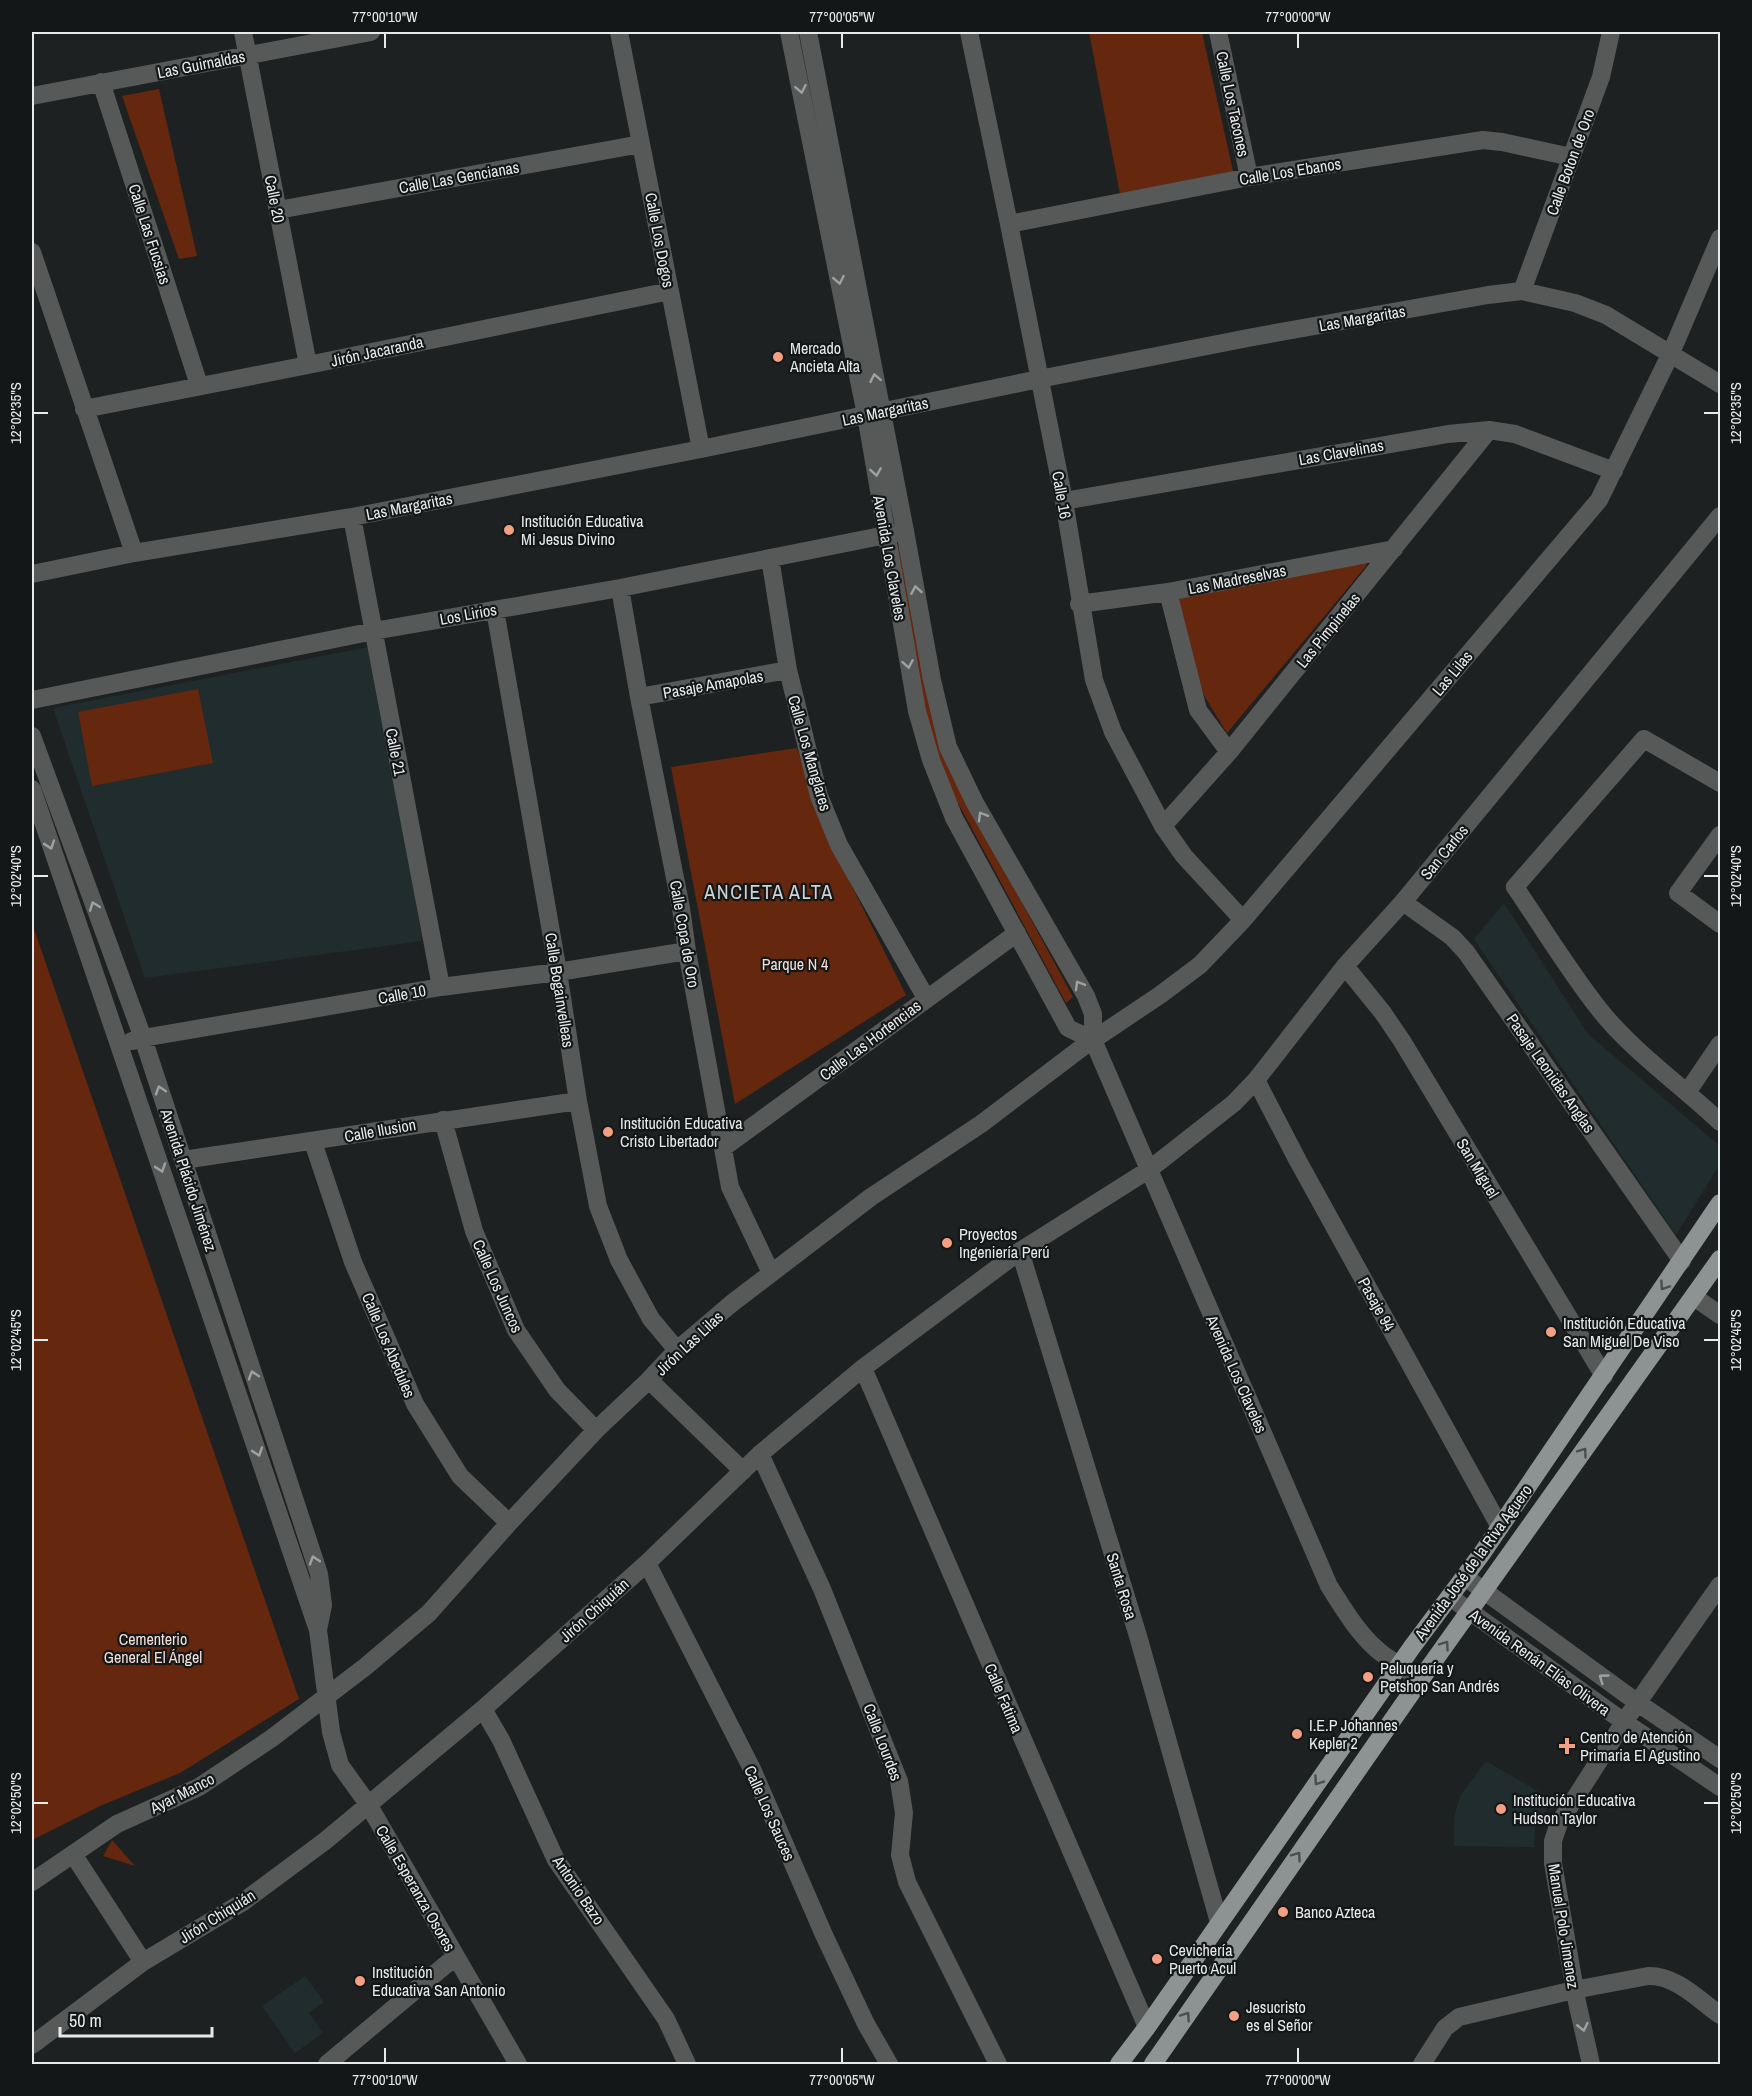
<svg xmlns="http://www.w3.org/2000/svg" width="1752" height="2096" font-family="'Archivo Narrow',sans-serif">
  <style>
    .built { fill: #212c2e }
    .green { fill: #65270e }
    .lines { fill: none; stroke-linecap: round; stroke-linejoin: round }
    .minor { stroke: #575959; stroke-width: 18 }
    .major { stroke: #8d9292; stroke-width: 18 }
    .oneway { stroke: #9fa2a2 }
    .oneway2 { stroke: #4a4e4f }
    .ticks { fill: none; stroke: #e7eaea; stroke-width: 2 }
    .poi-dot { fill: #f3a082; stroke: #141718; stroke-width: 2 }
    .labels { text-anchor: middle; stroke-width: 4.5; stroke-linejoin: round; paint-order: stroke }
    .street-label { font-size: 16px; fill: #e7eaea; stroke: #141718 }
    .poi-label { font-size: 16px; fill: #e7eaea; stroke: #141718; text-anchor: start }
    .park-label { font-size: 16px; fill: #f5ded7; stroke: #141718 }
    .quarter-label { font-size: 20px; letter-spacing: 1.5px; fill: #cdd2d3; stroke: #141718 }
    .neatline { fill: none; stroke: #e7eaea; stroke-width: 2 }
    .ticks-label { font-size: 15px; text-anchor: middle; fill: #e7eaea }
  </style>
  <rect width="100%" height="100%" fill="#1d2121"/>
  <path class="built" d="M374,646l48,295 -277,37 -92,-270z
    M1504,903l84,131 132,112v18l-44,71 -202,-296z
    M1486,1761l67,39 -18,25 -1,22 -80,-1v-28l6,-22z
    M305,1976l19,26 -15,11 14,20 -28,20 -33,-47z"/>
  <path class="green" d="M1089,32h113l31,139 -113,23z
    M159,89l38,167 -18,3 -57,-163z
    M898,547l5,2 22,123 63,168 85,157 -7,6 -115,-213 -28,-77 -30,-161z
    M1364,559l3,6 -140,168 -22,-36 -6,-15 -20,-82 2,-8z
    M198,689l15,74 -121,23 -14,-74z
    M797,748l25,78 84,169 -171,109 -64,-337z
    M32,923l267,776 -119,74 -80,33 -68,34z
    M112,1840l23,26 -32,-10z"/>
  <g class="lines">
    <path class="minor" d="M243,32l65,333
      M619,32l82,417
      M789,32l77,383 51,296 14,49 23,58 114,210 25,12
      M808,32l97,499 27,149 16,67 27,56 111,193 7,18v26l236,546c16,25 32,53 56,70 12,8 24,15 36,23
      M969,32l40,192 55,277 30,179 19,52 50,94 21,30 59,64
      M1218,32l31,145
      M101,82l98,303
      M32,96l339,-64
      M278,210l363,-66
      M1009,224l240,-47 234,-37 19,2 69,15
      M32,252l102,301
      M1522,291l79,-214 10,-45
      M84,409l224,-44 362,-74
      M1064,501l384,-67 41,-4 26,4 99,37
      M352,517l89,470
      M770,558l18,112 31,126 20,49 87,153
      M32,574l102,-21 218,-36 349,-68 338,-70 214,-42 235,-42 34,-4 53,12 31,12 114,69
      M620,588l19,109 42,211 6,43 43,236 41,86
      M1168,592l30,118 31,42
      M1079,604l89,-12 226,-43
      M495,610l63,362 20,129 20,105 21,54 32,59 26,31
      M639,697l149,-27
      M32,700l342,-69 246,-43 276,-55
      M32,736l111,302 176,536 4,31 -5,25 -286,-841
      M1720,783l-76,-44 -129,148c28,41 54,84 84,122 32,41 83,77 121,113
      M1163,826l66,-74 260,-322
      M1720,835l-42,58 42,31
      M1403,902l49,35 14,15 216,309
      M1345,966l38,47 19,28 202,335
      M132,1041l11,-3 298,-51 117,-15 129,-21
      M1256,1080l42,81 202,366
      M1688,1091l32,-47
      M443,1120l31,111 42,99 41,60 39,40
      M313,1142l40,120 62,142 45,72 49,47
      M723,1148l294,-215
      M183,1160l395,-59
      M1020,1251l118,385 81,286
      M1694,1297l26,18
      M863,1368l284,659
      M649,1380l94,91
      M760,1454l62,135 77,192 5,32 -4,42 7,27 91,182
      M647,1563l105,206 72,166 42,89 23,40
      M1465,1577l173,126 82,56
      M1450,1597l174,125 96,65
      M318,1630l13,102 9,33 28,39 150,260
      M483,1709l18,31 55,120 110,159 21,45
      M73,1854l70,108
      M32,1882l85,-58 82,-37 73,-49 93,-71 64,-54 80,-90 87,-93 53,-50 28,-30 54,-46 140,-107 110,-73 103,-78 76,-51 40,-30 43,-45 356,-420 72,-147 49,-115
      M32,2045l111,-83 100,-60 82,-61 158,-132 164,-146 113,-109 103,-86 157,-117 130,-82 84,-66 22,-23 89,-114 58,-64 317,-386
      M327,2064l128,-107
      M1422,2064l23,-36 14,-11 115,-27 74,-14c28,-1 51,24 72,39
      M1591,2064l-14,-62 -24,-139v-22l6,-18 65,-101 96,-137"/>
    <path class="major" d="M1119,2064l28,-37 265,-380 71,-95 237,-349
      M1153,2064l268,-385 299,-420"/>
  </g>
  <defs><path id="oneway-chevron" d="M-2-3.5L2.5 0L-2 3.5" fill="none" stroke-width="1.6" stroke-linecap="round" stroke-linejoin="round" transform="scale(1.5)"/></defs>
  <g class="oneway">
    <use href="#oneway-chevron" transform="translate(801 89) rotate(79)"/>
    <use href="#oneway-chevron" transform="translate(839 280) rotate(79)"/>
    <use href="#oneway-chevron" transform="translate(875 378) rotate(-101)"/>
    <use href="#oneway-chevron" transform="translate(876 472) rotate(81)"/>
    <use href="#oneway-chevron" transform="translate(916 590) rotate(-100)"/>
    <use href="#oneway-chevron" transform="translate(908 664) rotate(80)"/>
    <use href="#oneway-chevron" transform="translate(982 816) rotate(-120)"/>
    <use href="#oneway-chevron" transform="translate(50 845) rotate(71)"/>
    <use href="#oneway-chevron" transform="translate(94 906) rotate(-110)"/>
    <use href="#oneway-chevron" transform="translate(1079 985) rotate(-120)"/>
    <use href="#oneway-chevron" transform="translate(160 1090) rotate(-108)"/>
    <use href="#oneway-chevron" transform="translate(161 1168) rotate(71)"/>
    <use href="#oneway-chevron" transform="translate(253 1375) rotate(-108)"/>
    <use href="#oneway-chevron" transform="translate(258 1452) rotate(71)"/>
    <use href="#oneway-chevron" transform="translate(314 1560) rotate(-108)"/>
    <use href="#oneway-chevron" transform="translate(1603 1678) rotate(-144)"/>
    <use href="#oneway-chevron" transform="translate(1583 2027) rotate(77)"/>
  </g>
  <g class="oneway2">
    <use href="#oneway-chevron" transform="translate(1664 1286) rotate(124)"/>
    <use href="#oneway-chevron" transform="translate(1583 1452) rotate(-54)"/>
    <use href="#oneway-chevron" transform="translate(1445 1645) rotate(-55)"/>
    <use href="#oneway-chevron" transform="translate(1318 1781) rotate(125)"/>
    <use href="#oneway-chevron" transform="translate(1297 1856) rotate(-55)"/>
    <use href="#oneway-chevron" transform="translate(1186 2016) rotate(-56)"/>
  </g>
  <path class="ticks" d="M385,33v15M842,33v15M1298,33v15M33,413h15M1704,413h15M33,876h15M1704,876h15M33,1340h15M1704,1340h15M33,1803h15M1704,1803h15M385,2048v15M842,2048v15M1298,2048v15"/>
  <g class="poi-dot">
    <circle cx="778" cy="357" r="6"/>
    <circle cx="509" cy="530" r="6"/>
    <circle cx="608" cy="1132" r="6"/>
    <circle cx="947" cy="1243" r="6"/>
    <circle cx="1551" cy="1332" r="6"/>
    <circle cx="1368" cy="1677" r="6"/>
    <circle cx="1297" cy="1734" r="6"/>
    <path d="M1564 1737h6v6h6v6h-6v6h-6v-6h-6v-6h6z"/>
    <circle cx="1501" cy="1809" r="6"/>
    <circle cx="1283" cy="1912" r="6"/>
    <circle cx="1157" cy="1959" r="6"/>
    <circle cx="360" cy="1981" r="6"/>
    <circle cx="1234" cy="2016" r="6"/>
  </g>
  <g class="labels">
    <g class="street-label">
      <text transform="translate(201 64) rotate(-11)" y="6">Las Guirnaldas</text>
      <text transform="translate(1233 104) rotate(78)" y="6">Calle Los Tacones</text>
      <text transform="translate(1570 162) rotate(-70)" y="6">Calle Boton de Oro</text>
      <text transform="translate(1290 171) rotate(-9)" y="6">Calle Los Ebanos</text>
      <text transform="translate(459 177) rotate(-10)" y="6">Calle Las Gencianas</text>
      <text transform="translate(275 199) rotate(79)" y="6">Calle 20</text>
      <text transform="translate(150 234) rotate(72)" y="6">Calle Las Fucsias</text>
      <text transform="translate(660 240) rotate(79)" y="6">Calle Los Dogos</text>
      <text transform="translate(1362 318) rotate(-10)" y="6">Las Margaritas</text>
      <text transform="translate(377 351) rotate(-12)" y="6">Jirón Jacaranda</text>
      <text transform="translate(885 411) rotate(-12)" y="6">Las Margaritas</text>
      <text transform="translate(1341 452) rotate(-10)" y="6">Las Clavelinas</text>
      <text transform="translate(1062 495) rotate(80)" y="6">Calle 16</text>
      <text transform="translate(409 506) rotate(-11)" y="6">Las Margaritas</text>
      <text transform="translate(890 558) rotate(80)" y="6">Avenida Los Claveles</text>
      <text transform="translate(1237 579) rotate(-11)" y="6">Las Madreselvas</text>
      <text transform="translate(468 614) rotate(-10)" y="6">Los Lirios</text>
      <text transform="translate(1328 630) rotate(-51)" y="6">Las Pimpinelas</text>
      <text transform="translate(1452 673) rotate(-50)" y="6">Las Lilas</text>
      <text transform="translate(713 684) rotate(-10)" y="6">Pasaje Amapolas</text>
      <text transform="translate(396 752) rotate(79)" y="6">Calle 21</text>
      <text transform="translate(810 753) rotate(74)" y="6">Calle Los Manglares</text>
      <text transform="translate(1444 852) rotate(-51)" y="6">San Carlos</text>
      <text transform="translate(685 934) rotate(80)" y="6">Calle Copa de Oro</text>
      <text transform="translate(560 990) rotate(81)" y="6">Calle Bogainvelleas</text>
      <text transform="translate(402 994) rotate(-10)" y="6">Calle 10</text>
      <text transform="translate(870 1040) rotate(-37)" y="6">Calle Las Hortencias</text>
      <text transform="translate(1551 1073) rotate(55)" y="6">Pasaje Leonidas Anglas</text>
      <text transform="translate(380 1130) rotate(-10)" y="6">Calle Ilusion</text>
      <text transform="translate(1478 1168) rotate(59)" y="6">San Miguel</text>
      <text transform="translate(189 1180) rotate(72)" y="6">Avenida Plácido Jiménez</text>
      <text transform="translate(498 1286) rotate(66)" y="6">Calle Los Juncos</text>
      <text transform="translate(1377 1304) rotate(61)" y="6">Pasaje 94</text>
      <text transform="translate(689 1343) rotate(-43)" y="6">Jirón Las Lilas</text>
      <text transform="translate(389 1345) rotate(67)" y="6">Calle Los Abedules</text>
      <text transform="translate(1237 1374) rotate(66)" y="6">Avenida Los Claveles</text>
      <text transform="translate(1473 1562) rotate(-54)" y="6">Avenida José de la Riva Aguero</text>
      <text transform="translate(1122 1586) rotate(73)" y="6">Santa Rosa</text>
      <text transform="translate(594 1610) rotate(-42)" y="6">Jirón Chiquián</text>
      <text transform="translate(1540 1662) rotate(36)" y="6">Avenida Renán Elías Olivera</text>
      <text transform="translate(1004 1698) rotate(67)" y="6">Calle Fatima</text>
      <text transform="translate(883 1742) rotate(69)" y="6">Calle Lourdes</text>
      <text transform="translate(182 1793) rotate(-27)" y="6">Ayar Manco</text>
      <text transform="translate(770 1813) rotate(66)" y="6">Calle Los Sauces</text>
      <text transform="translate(416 1888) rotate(60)" y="6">Calle Esperanza Osores</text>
      <text transform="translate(579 1890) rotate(56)" y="6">Antonio Bazo</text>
      <text transform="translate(217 1916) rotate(-32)" y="6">Jirón Chiquián</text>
      <text transform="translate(1564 1926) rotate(81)" y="6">Manuel Polo Jimenez</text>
    </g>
    <g class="poi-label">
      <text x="790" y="354">Mercado<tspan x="790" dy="18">Ancieta Alta</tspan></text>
      <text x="521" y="527">Institución Educativa<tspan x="521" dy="18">Mi Jesus Divino</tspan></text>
      <text x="620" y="1129">Institución Educativa<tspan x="620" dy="18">Cristo Libertador</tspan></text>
      <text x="959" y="1240">Proyectos<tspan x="959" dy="18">Ingeniería Perú</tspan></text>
      <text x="1563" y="1329">Institución Educativa<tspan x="1563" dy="18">San Miguel De Viso</tspan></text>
      <text x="1380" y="1674">Peluquería y<tspan x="1380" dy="18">Petshop San Andrés</tspan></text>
      <text x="1309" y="1731">I.E.P Johannes<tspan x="1309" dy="18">Kepler 2</tspan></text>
      <text x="1580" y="1743">Centro de Atención<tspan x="1580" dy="18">Primaria El Agustino</tspan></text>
      <text x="1513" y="1806">Institución Educativa<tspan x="1513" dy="18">Hudson Taylor</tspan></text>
      <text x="1295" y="1918">Banco Azteca</text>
      <text x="1169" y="1956">Cevichería<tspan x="1169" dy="18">Puerto Acul</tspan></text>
      <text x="372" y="1978">Institución<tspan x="372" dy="18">Educativa San Antonio</tspan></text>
      <text x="1246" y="2013">Jesucristo<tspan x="1246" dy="18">es el Señor</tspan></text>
    </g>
    <g class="park-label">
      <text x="795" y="970">Parque N 4</text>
      <text x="153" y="1645">Cementerio<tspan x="153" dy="18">General El Ángel</tspan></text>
    </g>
    <g class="quarter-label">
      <text x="769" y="899">ANCIETA ALTA</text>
    </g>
  </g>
  <rect width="1752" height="2096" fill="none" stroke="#141718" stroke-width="66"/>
  <path d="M60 2027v9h152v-9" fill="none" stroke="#e7eaea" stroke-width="3"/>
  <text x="69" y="2027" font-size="18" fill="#e7eaea" stroke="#141718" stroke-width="4.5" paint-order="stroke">50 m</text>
  <rect x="33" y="33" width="1686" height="2030" class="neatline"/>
  <g class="ticks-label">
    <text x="385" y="22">77°00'10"W</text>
    <text x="842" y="22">77°00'05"W</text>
    <text x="1298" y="22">77°00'00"W</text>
    <text transform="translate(16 413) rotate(-90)" y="5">12°02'35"S</text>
    <text transform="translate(1736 413) rotate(-90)" y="5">12°02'35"S</text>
    <text transform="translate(16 876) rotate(-90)" y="5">12°02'40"S</text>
    <text transform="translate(1736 876) rotate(-90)" y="5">12°02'40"S</text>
    <text transform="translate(16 1340) rotate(-90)" y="5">12°02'45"S</text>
    <text transform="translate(1736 1340) rotate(-90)" y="5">12°02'45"S</text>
    <text transform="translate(16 1803) rotate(-90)" y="5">12°02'50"S</text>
    <text transform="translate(1736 1803) rotate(-90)" y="5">12°02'50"S</text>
    <text x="385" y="2085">77°00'10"W</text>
    <text x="842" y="2085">77°00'05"W</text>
    <text x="1298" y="2085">77°00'00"W</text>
  </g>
</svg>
